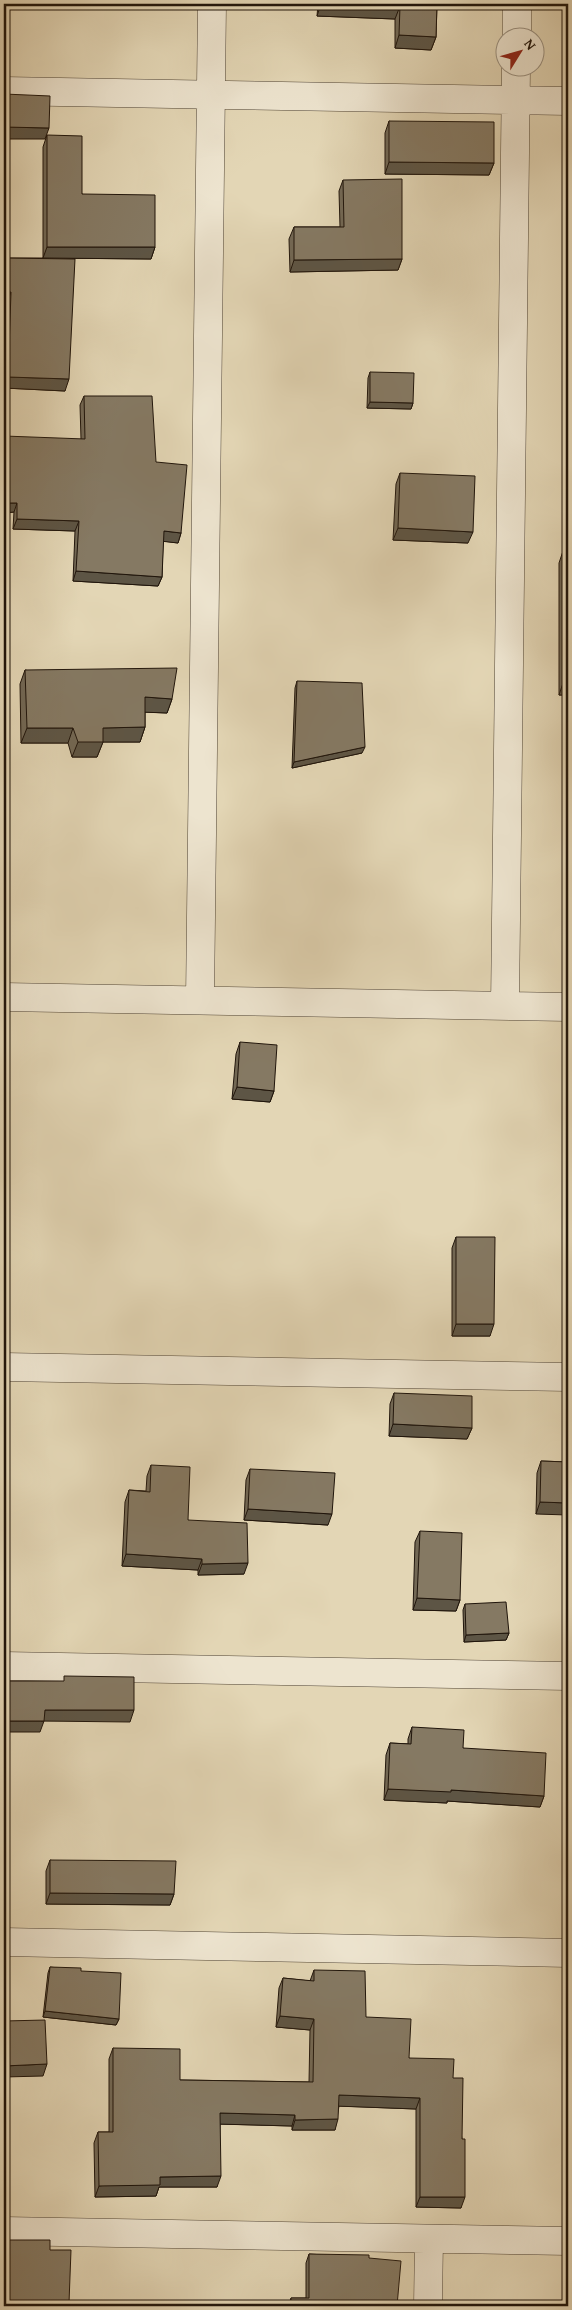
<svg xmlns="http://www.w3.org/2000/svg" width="572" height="2310" font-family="'Gentium Book Plus',serif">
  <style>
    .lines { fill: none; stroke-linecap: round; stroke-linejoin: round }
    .minor-casing { stroke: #514536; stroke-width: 29 }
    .minor { stroke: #ede4cf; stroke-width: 28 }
    .wall { fill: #726855; stroke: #20150b }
    .shaded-wall { fill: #5d5545; stroke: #20150b }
    .building { fill: #857963; stroke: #20150b }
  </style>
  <rect width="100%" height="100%" fill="#e3d6b5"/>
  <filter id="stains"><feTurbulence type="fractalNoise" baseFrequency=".004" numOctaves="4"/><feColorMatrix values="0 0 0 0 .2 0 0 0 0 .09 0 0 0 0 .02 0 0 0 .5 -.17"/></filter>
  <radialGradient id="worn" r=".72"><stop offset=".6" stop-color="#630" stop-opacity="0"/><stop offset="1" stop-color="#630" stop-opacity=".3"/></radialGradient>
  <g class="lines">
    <g class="minor-casing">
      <path id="minor" d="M517,38v-34
        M4,91l564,10
        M4,997l564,10
        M200,1000l12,-996
        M505,1006l11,-938
        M4,1367l564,10
        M4,1666l564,10
        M4,1942l564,11
        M4,2231l564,10
        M428,2306l1,-67"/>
    </g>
    <use href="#minor" class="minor"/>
  </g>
  <path class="wall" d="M318,4h119l-1,33 -5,13 -36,-2v-29l-78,-3z
    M389,121l105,42 -5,12 -104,-1v-41z
    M47,135l35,59 73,53 -4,12 -105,-1 19,133 -61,-3 3,-85h-3v-45h39v-111z
    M343,180l59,79 -4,11 -108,2 -1,-33 5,-12h46l-1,-36z
    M370,372l43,31 -2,6 -44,-1 1,-30z
    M84,396l72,66 25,71 -3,10 -15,-2 -1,36 -4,9 -85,-5 2,-50 -62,-2 1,-17 -10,1 77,-74 -1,-34z
    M400,473l68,70 -75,-3 3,-56z
    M564,548l4,147h-9v-132z
    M25,670l147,29 -5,14 -22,-1v15l-5,15h-37l-6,15h-25l-4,-14h-47l-1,-59z
    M297,681l65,72 -70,15 3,-80z
    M240,1042l34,49 -4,11 -38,-3 4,-45z
    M456,1237l34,99h-38v-88z
    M394,1393l78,35 -5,11 -78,-3 1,-32z
    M541,1461l27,1 -32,52 1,-41z
    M151,1465l37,55 56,54 -46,1v-5l-76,-4 3,-64 4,-12 17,1 1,-15z
    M250,1469l78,56 -84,-5 2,-40z
    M420,1531l40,69 -4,11 -43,-1 2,-68z
    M465,1604l44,29 -3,7 -42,2 -1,-32z
    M412,1727l51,21 81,48 -4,11 -93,-6v2l-63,-3 2,-45 4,-12 18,1v-5z
    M50,1860l124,34 -4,11 -124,-1v-33z
    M50,1967l31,4 38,48 -3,6 -73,-8 5,-44z
    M314,1970l52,47 43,41 44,20 9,61 -1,69 -45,-1v-98l-77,-3 -4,24h-43v-4l-72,-2 -3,63h-58l-3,9 -61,1 -1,-54 4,-11h11v-73l4,-11 67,32 129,2 1,-52 -34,-3 3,-39 4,-10 27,3z
    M309,2254l60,4 28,48h-109l3,-8h15v-35z"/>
  <path class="shaded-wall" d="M321,4l79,2 -5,13 -78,-3z
    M399,35l37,2 -5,13 -36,-2z
    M4,127l45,1 -4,11h-41z
    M389,162l105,1 -5,12 -104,-1z
    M47,247h108l-4,12 -108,-1z
    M402,259l-4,11 -108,2 4,-12z
    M4,292h7l-4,11h-3z
    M8,377l61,2 -4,12 -61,-3z
    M370,402l43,1 -2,6 -44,-1z
    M4,503h13l-3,9 -10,1z
    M17,519l62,2 -4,10 -62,-2z
    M398,528l75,4 -5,11 -75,-3z
    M164,531l17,2 -3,10 -18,-2z
    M76,571l86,6 -4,9 -85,-5z
    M564,680h4v15h-9z
    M145,697l27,2 -5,14 -27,-1z
    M145,727l-5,15h-37l-6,15h-25l6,-15 25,-14z
    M27,728h46l-5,15h-47z
    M365,747l-3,6 -70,15 2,-6z
    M237,1087l37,4 -4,11 -38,-3z
    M456,1324h38l-4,12h-38z
    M393,1424l79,4 -5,11 -78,-3z
    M540,1502l28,1v12l-32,-1z
    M248,1509l84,5 -4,11 -84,-5z
    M126,1554l76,5 -4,11 -76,-4z
    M248,1563l-4,11 -46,1 4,-11z
    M417,1598l43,2 -4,11 -43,-1z
    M509,1633l-3,7 -42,2 2,-7z
    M45,1710h89l-4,12 -89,-1z
    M4,1721h40l-4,11h-36z
    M388,1789l63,1 93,6 -4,11 -93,-6v2l-63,-3z
    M50,1893l124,1 -4,11 -124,-1z
    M45,2011l74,8 -3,6 -73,-8z
    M280,2016l34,3 -4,11 -34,-3z
    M47,2064l-4,12 -39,1v-11z
    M339,2095l81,3 -4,11 -81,-3z
    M220,2113l75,2 -3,11 -76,-2z
    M338,2119l-3,11h-43l3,-10z
    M221,2176l-4,11h-58l-3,9 -61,1 4,-11 61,-9z
    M420,2197h45l-4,11 -45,-1z
    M64,2303h5l-1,3h-5z"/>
  <path class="building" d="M329,4h108l-1,33 -37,-2 1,-29z
    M4,94l46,2 -1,32 -45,-1z
    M389,121l105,1v41l-105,-1z
    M47,135l35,1v58l73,1v52h-108z
    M402,179v80l-108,1v-33h50l-1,-47z
    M4,258l71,1 -6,120 -61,-2 3,-85h-7z
    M370,372l44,1 -1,30 -43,-1z
    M84,396h68l4,66 31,3 -6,68 -17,-2 -2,46 -86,-6 3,-50 -62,-2v-16h-13v-67l81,3z
    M400,473l75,3 -2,56 -75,-4z
    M564,548h4v132h-4z
    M177,668l-5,31 -27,-2v30l-42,1v14h-25l-5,-14h-46l-2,-58z
    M297,681l65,2 3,64 -71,15z
    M240,1042l37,3 -3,46 -37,-4z
    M456,1237h39l-1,87h-38z
    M394,1393l78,3v32l-79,-4z
    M541,1461l27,1v41l-28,-1z
    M151,1465l39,2 -2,53 59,3 1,40 -46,1v-5l-76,-5 3,-64 21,2z
    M250,1469l85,4 -3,41 -84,-5z
    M420,1531l42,2 -2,67 -43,-2z
    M506,1602l3,31 -43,2 -1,-31z
    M64,1676l70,1v33h-89l-1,11h-40v-40h60z
    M412,1727l52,3 -1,18 83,5 -2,43 -93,-6v2l-63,-3 2,-46 21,1z
    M50,1860l126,1 -2,33 -124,-1z
    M50,1967l31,1v3l40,2 -2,46 -74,-8z
    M314,1970l51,1 1,46 45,2 -2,39 45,1 -1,19h10l-1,61h3v58h-45v-99l-81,-3 -1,24 -43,1v-5l-75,-2 1,63 -61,1v8l-61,1 -1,-54h15v-84l67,1v31l133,2 1,-63 -34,-3 3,-38 31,3z
    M45,2020l2,44 -43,2v-45z
    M4,2240h46v10h21l-2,53h-5v3h-60z
    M309,2254l60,1v3l32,3 -4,45h-106v-8h18z"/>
  <rect width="572" height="2310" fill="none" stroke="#e3d6b5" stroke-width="20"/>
  <rect x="5" y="5" width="562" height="2300" fill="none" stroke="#20150b" stroke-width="2.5"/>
  <rect x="10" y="10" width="552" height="2290" fill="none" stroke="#20150b"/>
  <g transform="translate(520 52) rotate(53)"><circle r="24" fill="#ede4cf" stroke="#9b9181"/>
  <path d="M0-4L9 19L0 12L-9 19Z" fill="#8f2418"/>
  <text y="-8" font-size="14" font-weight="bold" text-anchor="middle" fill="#20150b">N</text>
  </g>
  <rect width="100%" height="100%" filter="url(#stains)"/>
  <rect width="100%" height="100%" fill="url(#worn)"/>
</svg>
